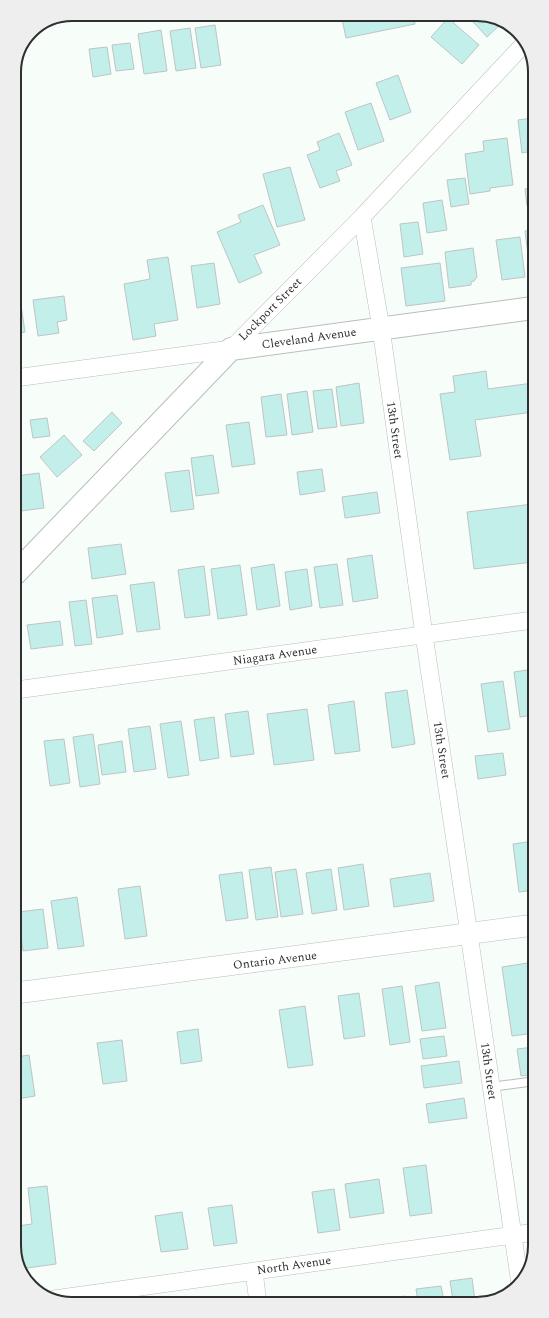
<svg xmlns="http://www.w3.org/2000/svg" width="549" height="1318" font-family="Spectral,serif">
  <style>
    .building { fill: #c3efea; stroke: #bec5c4 }
    .lines { fill: none; stroke-linecap: round; stroke-linejoin: round }
    .service-casing { stroke: #b9bebb; stroke-width: 10 }
    .minor-casing { stroke: #b9bebb; stroke-width: 18 }
    .tertiary-casing { stroke: #b9bebb; stroke-width: 22 }
    .secondary-casing { stroke: #b9bebb; stroke-width: 24 }
    .service { stroke: #fff; stroke-width: 8 }
    .minor { stroke: #fff; stroke-width: 17 }
    .tertiary { stroke: #fff; stroke-width: 21 }
    .secondary { stroke: #fff; stroke-width: 22 }
    .labels { text-anchor: middle; stroke-width: 3; stroke-linejoin: round; paint-order: stroke }
    .street-label { font-size: 12px; fill: #2d302e; stroke: #fff }
    .rim { fill: none; stroke: #2d302e; stroke-width: 2 }
  </style>
  <rect width="100%" height="100%" fill="#f7fdf9"/>
  <path class="building" d="M341,14h72l2,10 -69,14z
    M466,14h15l22,8 -16,15z
    M448,18l31,27 -17,19 -31,-27z
    M215,25l6,40 -20,3 -6,-40z
    M190,28l6,40 -20,3 -6,-40z
    M161,30l6,41 -23,3 -6,-40z
    M130,43l4,26 -18,2 -4,-26z
    M107,47l4,27 -18,3 -4,-28z
    M398,75l13,37 -21,8 -14,-37z
    M371,103l13,38 -26,9 -13,-38z
    M532,118v33l-10,2 -4,-33z
    M339,133l13,32 -16,6 4,10 -20,7 -13,-33 13,-5 -3,-8z
    M507,138l6,47 -23,3v3l-20,3 -5,-40 19,-3 -1,-10z
    M290,167l15,53 -28,7 -14,-53z
    M465,178l4,26 -18,3 -4,-27z
    M532,188v17l-5,1 -2,-17z
    M442,200l5,30 -20,3 -4,-30z
    M263,205l17,40 -26,10 8,18 -23,10 -22,-51 24,-10 -3,-7z
    M418,222l5,32 -19,3 -4,-33z
    M532,230l1,48h-2l-6,-47z
    M520,237l5,40 -23,3 -6,-40z
    M473,248l4,29 -3,4 -3,1v3l-22,3 -4,-36z
    M168,257l10,63 -24,4 2,12 -23,4 -9,-56 26,-5 -3,-19z
    M214,263l6,41 -23,4 -6,-42z
    M440,263l5,38 -39,5 -5,-38z
    M64,296l3,24 -10,2 2,11 -21,3 -5,-36z
    M21,305l4,27 -10,2v-28z
    M486,371l2,18 45,-6v29l-58,8 6,36 -31,4 -10,-66 15,-2 -2,-16z
    M359,383l5,40 -23,3 -5,-39z
    M332,389l5,38 -19,2 -5,-38z
    M307,391l6,41 -21,3 -5,-41z
    M281,394l6,41 -21,2 -5,-40z
    M112,412l10,11 -28,28 -11,-10z
    M47,418l3,18 -17,2 -3,-18z
    M249,422l6,42 -23,3 -6,-42z
    M64,435l18,20 -25,22 -17,-20z
    M213,455l6,38 -23,3 -5,-38z
    M322,469l3,22 -25,4 -3,-23z
    M189,470l5,39 -23,3 -6,-39z
    M39,473l5,35 -23,3 -5,-35z
    M377,492l3,21 -35,5 -3,-21z
    M533,504v58l-59,7 -7,-57z
    M121,544l5,30 -34,5 -4,-31z
    M372,555l6,43 -25,4 -6,-43z
    M274,564l6,42 -23,4 -6,-42z
    M337,564l6,41 -23,3 -6,-41z
    M240,565l7,50 -29,4 -7,-50z
    M204,566l6,49 -25,3 -7,-48z
    M307,569l5,37 -22,4 -5,-38z
    M154,582l6,47 -23,3 -7,-47z
    M117,595l6,39 -26,4 -5,-40z
    M86,600l6,44 -17,2 -6,-44z
    M60,621l3,24 -32,4 -4,-24z
    M534,669v46l-14,2 -6,-45z
    M503,681l7,48 -22,3 -7,-48z
    M407,690l8,54 -23,4 -7,-55z
    M354,701l6,50 -25,3 -7,-49z
    M307,709l7,51 -40,5 -7,-51z
    M248,711l6,43 -23,3 -6,-43z
    M214,717l5,41 -19,3 -6,-41z
    M181,721l8,54 -21,3 -8,-54z
    M150,726l6,43 -22,3 -6,-43z
    M93,734l7,50 -20,3 -7,-50z
    M64,739l6,44 -20,3 -6,-45z
    M122,741l4,31 -24,3 -4,-30z
    M503,753l3,22 -28,4 -3,-23z
    M16,762l4,29 -4,1z
    M534,841v49l-15,2 -6,-48z
    M363,864l6,42 -25,4 -6,-42z
    M271,867l7,50 -22,3 -7,-50z
    M296,869l7,45 -22,3 -6,-45z
    M331,869l6,41 -25,4 -6,-41z
    M242,872l6,46 -22,3 -7,-46z
    M430,873l4,28 -40,6 -4,-28z
    M140,886l7,50 -22,3 -7,-50z
    M77,897l7,49 -26,3 -7,-48z
    M43,909l5,39 -25,3 -5,-39z
    M534,962v71l-22,3 -10,-69z
    M439,982l7,46 -24,3 -7,-45z
    M402,986l8,56 -20,3 -8,-56z
    M359,993l6,43 -21,3 -6,-43z
    M305,1006l8,59 -25,3 -9,-58z
    M198,1029l4,32 -21,3 -4,-32z
    M444,1036l3,20 -24,3 -3,-20z
    M122,1040l5,41 -24,3 -6,-41z
    M534,1047l1,27 -14,2 -4,-27z
    M29,1055l6,41 -18,3 -1,-42z
    M459,1061l3,22 -38,5 -3,-22z
    M535,1091v21h-3l-3,-20z
    M464,1098l3,20 -38,5 -3,-19z
    M426,1165l6,48 -22,3 -7,-48z
    M379,1179l5,34 -34,5 -5,-34z
    M47,1186l9,78 -36,5 -3,-4v-39l15,-2 -4,-36z
    M334,1189l6,41 -22,3 -6,-41z
    M232,1205l5,38 -23,3 -6,-38z
    M182,1212l6,37 -27,3 -6,-36z
    M472,1278l3,23h-22l-3,-20z
    M441,1286l3,15 -26,1 -2,-13z
    M405,1296l1,6h-26v-2z"/>
  <g class="lines">
    <g class="service-casing">
      <path id="service" d="M491,1087l44,-6"/>
    </g>
    <g class="minor-casing">
      <path id="minor" d="M362,217l19,111 43,307 45,299 51,350
        M15,378l216,-29 131,-132 163,-174
        M16,690l517,-70
        M254,1271l4,32
        M54,1299l481,-67"/>
    </g>
    <g class="tertiary-casing">
      <path id="tertiary" d="M16,993l518,-68"/>
    </g>
    <g class="secondary-casing">
      <path id="secondary" d="M15,574l216,-225 302,-41"/>
    </g>
    <use href="#service" class="service"/>
    <use href="#minor" class="minor"/>
    <use href="#tertiary" class="tertiary"/>
    <use href="#secondary" class="secondary"/>
  </g>
  <g class="labels">
    <g class="street-label">
      <text transform="translate(270 309) rotate(-45)" y="4">Lockport Street</text>
      <text transform="translate(309 338) rotate(-8)" y="4">Cleveland Avenue</text>
      <text transform="translate(395 430) rotate(82)" y="4">13th Street</text>
      <text transform="translate(275 655) rotate(-8)" y="4">Niagara Avenue</text>
      <text transform="translate(442 750) rotate(81)" y="4">13th Street</text>
      <text transform="translate(275 960) rotate(-7)" y="4">Ontario Avenue</text>
      <text transform="translate(489 1071) rotate(82)" y="4">13th Street</text>
      <text transform="translate(294 1265) rotate(-8)" y="4">North Avenue</text>
    </g>
  </g>
  <path d="M0 0H549V1318H0ZM72 21H477A51 51 0 0 1 528 72V1246A51 51 0 0 1 477 1297H72A51 51 0 0 1 21 1246V72A51 51 0 0 1 72 21Z" fill="#eee" fill-rule="evenodd"/>
  <path class="rim" d="M72 21H477A51 51 0 0 1 528 72V1246A51 51 0 0 1 477 1297H72A51 51 0 0 1 21 1246V72A51 51 0 0 1 72 21Z"/>
</svg>
